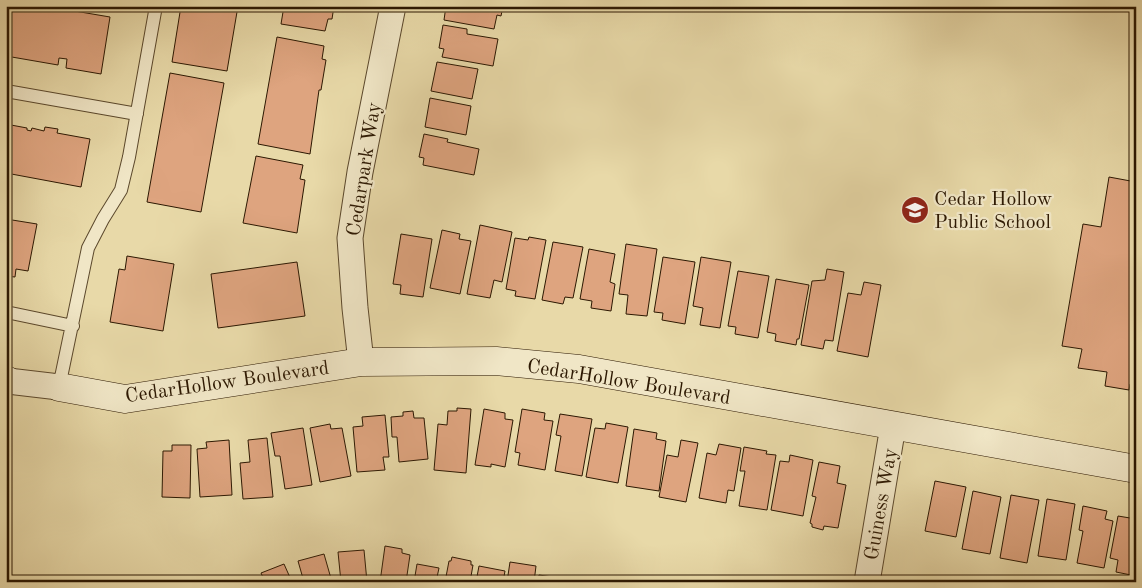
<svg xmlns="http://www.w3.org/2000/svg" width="1142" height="588" font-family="'Old Standard TT',serif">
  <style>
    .building { fill: #dea47f; stroke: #2c1802 }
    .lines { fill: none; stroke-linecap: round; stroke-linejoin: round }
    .lane-casing { stroke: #5b482c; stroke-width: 14 }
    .street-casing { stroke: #5b482c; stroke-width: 27 }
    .secondary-casing { stroke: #2c1802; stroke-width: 29 }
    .lane { stroke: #f0e6c6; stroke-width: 12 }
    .street { stroke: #f0e6c6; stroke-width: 25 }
    .secondary { stroke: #f0e6c6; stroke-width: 28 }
    .labels { text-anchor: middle; stroke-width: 4.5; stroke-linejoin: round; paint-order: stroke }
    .street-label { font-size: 20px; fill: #2c1802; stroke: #f0e6c6 }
    .poi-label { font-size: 20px; fill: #2c1802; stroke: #f0e6c6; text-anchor: start }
  </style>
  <rect width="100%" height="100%" fill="#e8d9a8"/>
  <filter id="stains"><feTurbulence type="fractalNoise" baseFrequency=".004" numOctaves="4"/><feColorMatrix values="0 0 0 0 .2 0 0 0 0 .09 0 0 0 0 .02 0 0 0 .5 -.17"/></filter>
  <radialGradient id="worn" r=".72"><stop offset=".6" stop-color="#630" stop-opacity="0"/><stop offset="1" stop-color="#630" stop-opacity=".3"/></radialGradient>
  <path class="building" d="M6,6h39l65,11 -9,57 -35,-6 1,-9 -8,-1 -1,7 -52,-9z
    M181,6h57l-11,65 -55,-9z
    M284,6h50l-2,13h-4l-3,12 -44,-7z
    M446,6h57l-2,10 -4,-1 -3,14 -50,-9z
    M443,25l24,4v5l31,5 -5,27 -51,-9 2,-8 -5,-1z
    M277,37l47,9 -2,13 4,1 -5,30h-2l-9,64 -52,-10z
    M437,62l41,7 -6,30 -41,-8z
    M170,73l54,10 -23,129 -54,-10z
    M430,98l41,8 -5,29 -41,-8z
    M6,124v3h5v-2l16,3v2l4,1 1,-3 12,3 1,-4 13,2 -1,4 33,6 -9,48 -75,-14z
    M424,134l24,5 -1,3 32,7 -5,26 -51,-10 1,-7 -5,-1z
    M256,156l47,9 -3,14 5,1 -8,53 -54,-10z
    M1109,177l27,5v203l-6,-1 -1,6 -24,-4 2,-14 -29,-4 4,-19 -20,-3 21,-122 18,3z
    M6,219l31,5 -9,47 -12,-2 -1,8 -9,-1z
    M480,225l32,7 -10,50 -8,-2 -4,18 -23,-4z
    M442,230l18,4 -1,5 12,2 -11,53 -30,-6z
    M401,234l31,5 -9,58 -23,-3 1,-9 -8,-1z
    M529,237l17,3 -11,59 -20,-3 1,-5 -10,-2 9,-51 13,2z
    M553,242l30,5 -10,51 -8,-1 -2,7 -21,-4z
    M626,244l31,5 -10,67 -21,-2 2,-19 -9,-1z
    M589,249l26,5 -5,28 5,2 -4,27 -20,-3 1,-7 -12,-2z
    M127,256l47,8 -11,67 -53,-9 9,-53 6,1z
    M663,257l32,5 -10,62 -23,-4 1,-7 -9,-1z
    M701,257l30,5 -11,66 -20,-3 3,-17 -10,-2z
    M297,262l8,54 -87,12 -7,-54z
    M827,269l17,3 -11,69 -8,-1 -2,9 -22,-4 11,-64 13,-1z
    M738,271l31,5 -11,62 -23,-4 1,-7 -8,-1z
    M776,279l33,6 -10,54h-2l-1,6 -21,-4 1,-7 -9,-2z
    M864,282l17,3 -13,72 -31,-6 11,-58 13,2z
    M457,408l14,1 -5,64 -32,-3 4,-46 9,1 1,-14h9z
    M484,409l21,4v6l8,1 -8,47 -14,-3v3l-16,-2z
    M522,409l23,4 -1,7 9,1 -8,49 -27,-5 2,-12 -5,-1z
    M413,411l1,7h10l4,41 -29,3 -2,-25h-5l-1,-20 12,-1v-4z
    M560,414l32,5 -10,57 -27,-5 6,-35 -5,-1z
    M385,415l4,42h-6l2,13 -28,2 -4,-45 10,-1 -1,-9z
    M606,423l22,4 -10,56 -32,-6 9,-49 10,1z
    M330,424l1,5 11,-1 9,48 -31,6 -10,-54z
    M303,428l9,57 -27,4 -5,-33h-5l-4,-23z
    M634,429l23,4 -1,6 10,2 -7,50 -33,-5z
    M267,438l6,59 -30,2 -3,-36 10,-1 -2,-22z
    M229,440l3,55 -32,2 -3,-48 10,-1 -1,-6z
    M681,440l17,3 -12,59 -27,-5 8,-42 11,2z
    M719,444l22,4 -7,43 -6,-1 -2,13 -27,-5 8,-45 9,2z
    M172,445h19l-1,53 -28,-1 1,-46h9z
    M744,447l23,4 -1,3 10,1 -9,55 -28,-4 6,-35h-5z
    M790,455l23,5 -10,56 -32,-6 9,-49 9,1z
    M819,462l21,4 -3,17 9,2 -8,43 -14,-2 -1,4 -11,-3v-3l-2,-1 6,-26 -4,-1z
    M935,481l31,6 -10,50 -31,-6z
    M973,491l28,6 -11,57 -28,-5z
    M1011,495l28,5 -12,63 -27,-5z
    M1047,499l28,5 -9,56 -28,-4z
    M1083,506l24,5 -2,8 8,2 -9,47 -27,-5 6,-32 -4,-1z
    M1118,516l18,3v57l-20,-4 2,-12 -8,-2z
    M385,546l17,3v4l8,2 -4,27h-26z
    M364,550l3,32h-26l-3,-30z
    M324,554l8,28h-28l-6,-21z
    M452,557l19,4v4h2l-3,17h-25l4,-21h2z
    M510,562l26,4 -2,16h-27z
    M284,564l8,18h-27l-4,-9z
    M417,564l22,4 -3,14h-22z
    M479,566l26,5 -2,11h-27z
    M539,575l20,3 -1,3 5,1h-25z"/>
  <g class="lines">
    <g class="lane-casing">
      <path id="lane" d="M6,91l131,23
        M6,312l67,14
        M59,387l29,-139 15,-29 18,-29 8,-33 27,-151"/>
    </g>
    <g class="street-casing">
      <path id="street" d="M361,362l-6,-54 -5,-70 10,-66 33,-166
        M8,381l51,6
        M867,582l26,-156"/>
    </g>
    <g class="secondary-casing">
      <path id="secondary" d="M6,380l2,1
        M59,387l66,12 236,-37 135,-1 83,8 557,100"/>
    </g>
    <use href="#lane" class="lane"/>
    <use href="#street" class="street"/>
    <use href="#secondary" class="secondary"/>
  </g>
  <defs>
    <g id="school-disc" transform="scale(1.4375)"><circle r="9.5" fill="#8f2418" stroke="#f0e6c6"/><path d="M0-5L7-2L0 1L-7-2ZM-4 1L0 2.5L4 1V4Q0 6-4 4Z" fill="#fff"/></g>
  </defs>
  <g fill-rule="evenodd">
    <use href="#school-disc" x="915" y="210"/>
  </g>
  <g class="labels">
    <g class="street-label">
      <text transform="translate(363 169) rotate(-81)" y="7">Cedarpark Way</text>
      <text transform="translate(227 381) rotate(-8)" y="7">CedarHollow Boulevard</text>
      <text transform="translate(629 381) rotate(9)" y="7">CedarHollow Boulevard</text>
      <text transform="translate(880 504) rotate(-80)" y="7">Guiness Way</text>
    </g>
    <g class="poi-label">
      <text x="934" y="205">Cedar Hollow<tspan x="934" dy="23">Public School</tspan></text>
    </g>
  </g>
  <rect width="1142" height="588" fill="none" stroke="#e8d9a8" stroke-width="25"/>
  <rect x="8" y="8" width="1127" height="573" fill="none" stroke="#2c1802" stroke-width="2.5"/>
  <rect x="12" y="12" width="1117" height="563" fill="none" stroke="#2c1802"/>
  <rect width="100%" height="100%" filter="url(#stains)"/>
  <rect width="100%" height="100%" fill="url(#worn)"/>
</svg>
